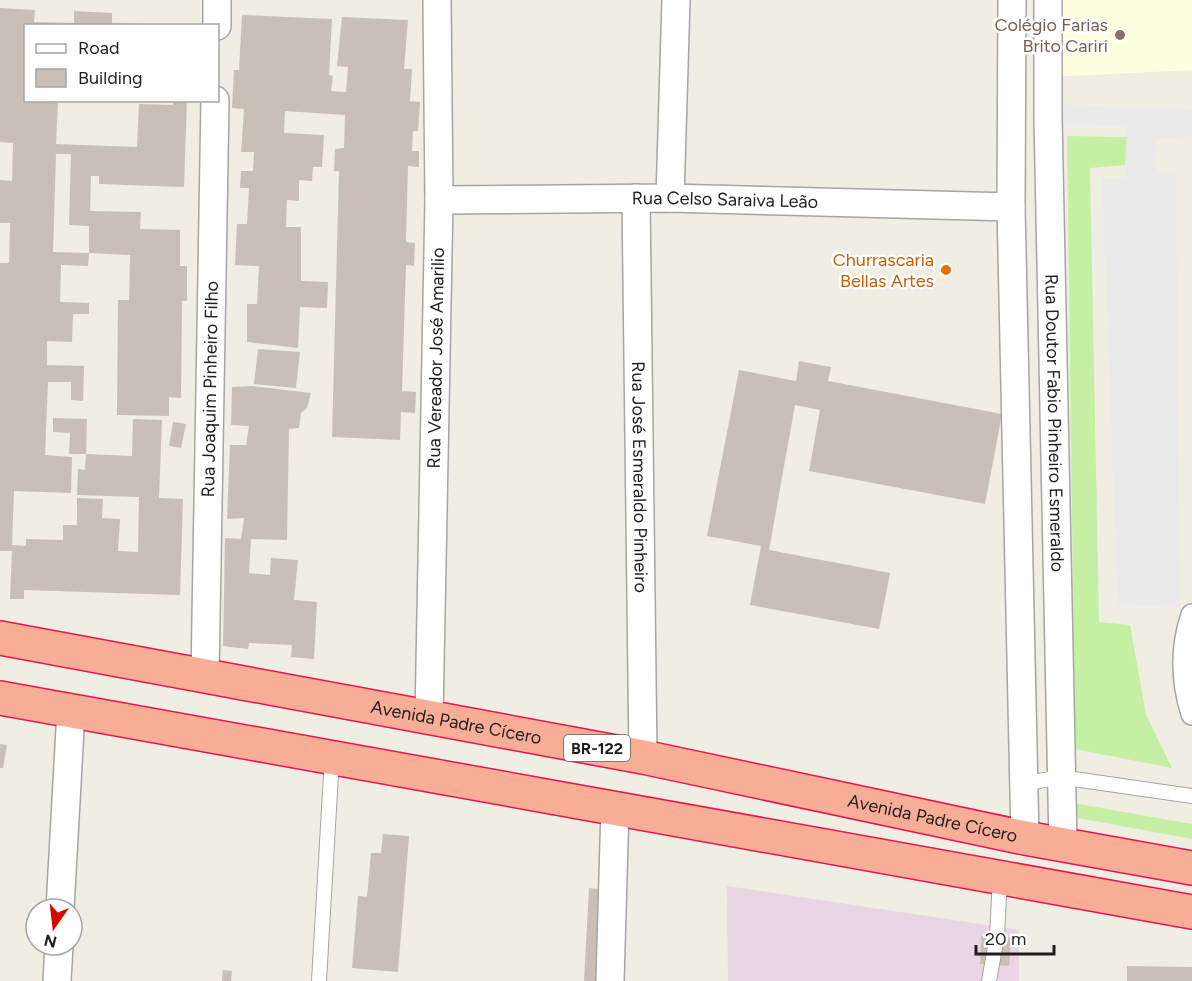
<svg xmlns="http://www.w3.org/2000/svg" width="1192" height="981" font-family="Figtree,sans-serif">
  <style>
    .industrial { fill: #ead5e5 }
    .education { fill: #fdffde }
    .grass { fill: #c5f0a4 }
    .parking { fill: #eaeaea }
    .building { fill: #c9bfb6 }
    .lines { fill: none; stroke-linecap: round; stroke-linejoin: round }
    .service-casing { stroke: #a5a5a5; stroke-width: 16 }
    .pedestrian-casing { stroke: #a5a5a5; stroke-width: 24 }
    .minor-casing { stroke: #a5a5a5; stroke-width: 30 }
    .trunk-casing { stroke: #ed1251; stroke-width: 36 }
    .service { stroke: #fff; stroke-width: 14 }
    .pedestrian { stroke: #fff; stroke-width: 21 }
    .minor { stroke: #fff; stroke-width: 27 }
    .trunk { stroke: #f8ae96; stroke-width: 33 }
    .education-dot { fill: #8d6e63; stroke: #fff; stroke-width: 2 }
    .food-dot { fill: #e8710a; stroke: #fff; stroke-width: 2 }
    .labels { text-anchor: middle; stroke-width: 5; stroke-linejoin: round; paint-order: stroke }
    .shield { fill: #fff; stroke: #626262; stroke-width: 1.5 }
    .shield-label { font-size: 16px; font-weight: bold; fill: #1e1e1e }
    .education-label { font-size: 18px; fill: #785e54; stroke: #fff; text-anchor: end }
    .street-label { font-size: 18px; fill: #1e1e1e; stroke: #fff }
    .food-label { font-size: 18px; fill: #c56008; stroke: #fff; text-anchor: end }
  </style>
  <rect width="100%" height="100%" fill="#f0ede3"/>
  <path class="industrial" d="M727,886l292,44v51h-291z"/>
  <path class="education" d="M1048,0h144v70l-144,7z"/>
  <path class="grass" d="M1067,136l60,1 -2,28 -35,3 9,454 31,3 16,90 26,53 -97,-19z
    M1073,803l119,21v15l-114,-21z"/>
  <path class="parking" d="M1048,104l144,6v26l-36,3 1,34 19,-1 4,435 -62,-2 -16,-427h23l2,-52 -79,-1z"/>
  <path class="building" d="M0,8l35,2 -1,12 40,1v-12l38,2v10l32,1 -118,2v74l32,3 -2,41 81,3 2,-43 34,1v-5h14l-3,87 -85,-3v-8h-8l-1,35 51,1 -1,17 40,1v36h7v35h-5l-1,97 -12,-1v19l-52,-1 1,-115h11l1,-45 -41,-2v-27l-20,-1 2,-71h-15l-3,98 36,1 -1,13 -27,-1 -1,37 29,1v11h-16l-1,28 -25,-1v24l37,1 -1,35 -12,-1v-18h-23l-3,73 27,2 -1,36 -57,-2 -2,54 14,1v-7l37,1v-15h14v-27l26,1 -1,19 18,1 -2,32 20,1 1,-55 -62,-2 1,-26 7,1 1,-16 46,2 1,-37 29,1 -3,78 24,1 -3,96 -156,-5v9h-14l2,-48h-12v-288h9l1,-40h-10v-43l12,1 1,-38 -13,-1z
    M242,15l90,4 -3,56 4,1 -2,15 15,1 2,-25 -11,-1 5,-49 66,3 -4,49h8l-2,32 10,1 -2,29h-5l-1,20h7v16l-11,-1 -2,76 9,1 -1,23 -8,-1 -4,126 14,1 -1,21 -14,-1 -1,28 -68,-3 7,-266h-5l1,-22 9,-1 1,-33 -60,-4 -1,22 40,2 -2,32h-9l-1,14 -13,-1v21l-12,-1 -1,27h15v54l27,1 -1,26 -27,-1 -2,41 -51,-6v-38h10l2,-38 -24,-1 2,-41h10l2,-36h-9l1,-17h12l1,-19h-13l3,-43 -12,-1 2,-38h5z
    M258,349l42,3 -4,36 -42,-4z
    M799,361l32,6 -3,14 174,33 -17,90 -176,-33 11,-61 -25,-5 -26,145 121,23 -11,56 -129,-24 11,-59 -54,-10 32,-166 57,11z
    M252,386l59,7 -4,15 -6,5 -2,15 -10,1 -2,111 -36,-1 -2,34 21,2 1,-17 27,2 -4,40 23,2 -3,57 -23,-2 1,-12 -43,-2 -1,6 -25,-3 2,-108 16,1 3,-21 -17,1 3,-74h16l3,-19 -18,-1 1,-38z
    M53,418l34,1 -1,35h-17l1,-21 -17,-1z
    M173,422l13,2 -5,24 -12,-2z
    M0,744l7,1 -4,23h-3z
    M383,834l26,2 -11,136 -46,-4 6,-72 9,1 4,-44h10z
    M589,888l16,2 -6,91h-15z
    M981,936l30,2 -2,28 -29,-2z
    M1127,966l65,1v14h-65z
    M223,970l9,1 -1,10h-9z"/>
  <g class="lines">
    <g class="service-casing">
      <path id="service" d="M1023,784l37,-7 132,19
        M319,981l13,-224
        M989,981l8,-45 3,-59"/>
    </g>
    <g class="pedestrian-casing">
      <path id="pedestrian" d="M1192,615c-11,32 -10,67 0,99"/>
    </g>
    <g class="minor-casing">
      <g id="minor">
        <path d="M1012,0l-1,207 14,631"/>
        <path id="s1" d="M1048,0v117l15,728"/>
        <path d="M217,26v-26"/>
        <path id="s2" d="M636,198l7,559"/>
        <path d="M670,198l6,-198"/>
        <path id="s3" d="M439,200l231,-2 341,9"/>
        <path id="s4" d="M205,677l10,-577"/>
        <path id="s5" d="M429,718l10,-518 -2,-200"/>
        <path d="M60,909l11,-198"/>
        <path d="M57,981l2,-36"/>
        <path d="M610,981l5,-173"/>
      </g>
    </g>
    <g class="trunk-casing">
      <g id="trunk">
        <path id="s6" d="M0,638l643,119 382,81 167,30"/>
        <path d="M0,698l1192,214"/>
      </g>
    </g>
    <use href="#service" class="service"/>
    <use href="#pedestrian" class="pedestrian"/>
    <use href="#minor" class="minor"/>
    <use href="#trunk" class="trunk"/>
  </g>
  <circle class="education-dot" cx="1120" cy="35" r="6"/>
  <circle class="food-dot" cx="946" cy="270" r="6"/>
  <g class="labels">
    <rect class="shield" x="564" y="735" width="66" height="26" rx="4.5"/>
    <g class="shield-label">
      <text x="597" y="754">BR-122</text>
    </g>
    <g class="education-label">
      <text x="1108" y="31">Colégio Farias<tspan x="1108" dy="21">Brito Cariri</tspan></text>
    </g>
    <g class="street-label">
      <text dy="6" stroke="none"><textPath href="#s3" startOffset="286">Rua Celso Saraiva Leão</textPath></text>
      <text dy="6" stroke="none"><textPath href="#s5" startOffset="360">Rua Vereador José Amarilio</textPath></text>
      <text dy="6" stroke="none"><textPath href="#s4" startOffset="288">Rua Joaquim Pinheiro Filho</textPath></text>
      <text dy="6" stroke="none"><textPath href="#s1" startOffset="423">Rua Doutor Fabio Pinheiro Esmeraldo</textPath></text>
      <text dy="6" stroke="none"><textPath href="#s2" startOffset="279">Rua José Esmeraldo Pinheiro</textPath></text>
      <text dy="6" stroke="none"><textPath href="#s6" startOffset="464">Avenida Padre Cícero</textPath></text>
      <text dy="6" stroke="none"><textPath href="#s6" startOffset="950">Avenida Padre Cícero</textPath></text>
    </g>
    <g class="food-label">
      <text x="934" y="266">Churrascaria<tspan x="934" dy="21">Bellas Artes</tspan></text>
    </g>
  </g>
  <rect x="24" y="24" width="195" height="78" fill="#ffffff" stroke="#a5a5a5" stroke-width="1.5"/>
  <rect x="36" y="44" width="30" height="9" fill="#ffffff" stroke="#a5a5a5" stroke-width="1.5"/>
  <text x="78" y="54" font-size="18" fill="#1e1e1e">Road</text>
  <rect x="36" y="69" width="30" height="18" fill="#c9bfb6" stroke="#a5a5a5" stroke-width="1.5"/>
  <text x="78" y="84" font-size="18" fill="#1e1e1e">Building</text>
  <g transform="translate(54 927) rotate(194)"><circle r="28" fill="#ffffff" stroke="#a5a5a5" stroke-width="1.5"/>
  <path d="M0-4.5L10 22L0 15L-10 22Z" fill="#cd0b00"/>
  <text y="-9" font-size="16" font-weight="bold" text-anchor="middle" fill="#1e1e1e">N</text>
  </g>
  <path d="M976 945v9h78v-9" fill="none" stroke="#1e1e1e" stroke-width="3"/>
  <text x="985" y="945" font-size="18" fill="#1e1e1e" stroke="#ffffff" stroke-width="4.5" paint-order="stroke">20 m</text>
</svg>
